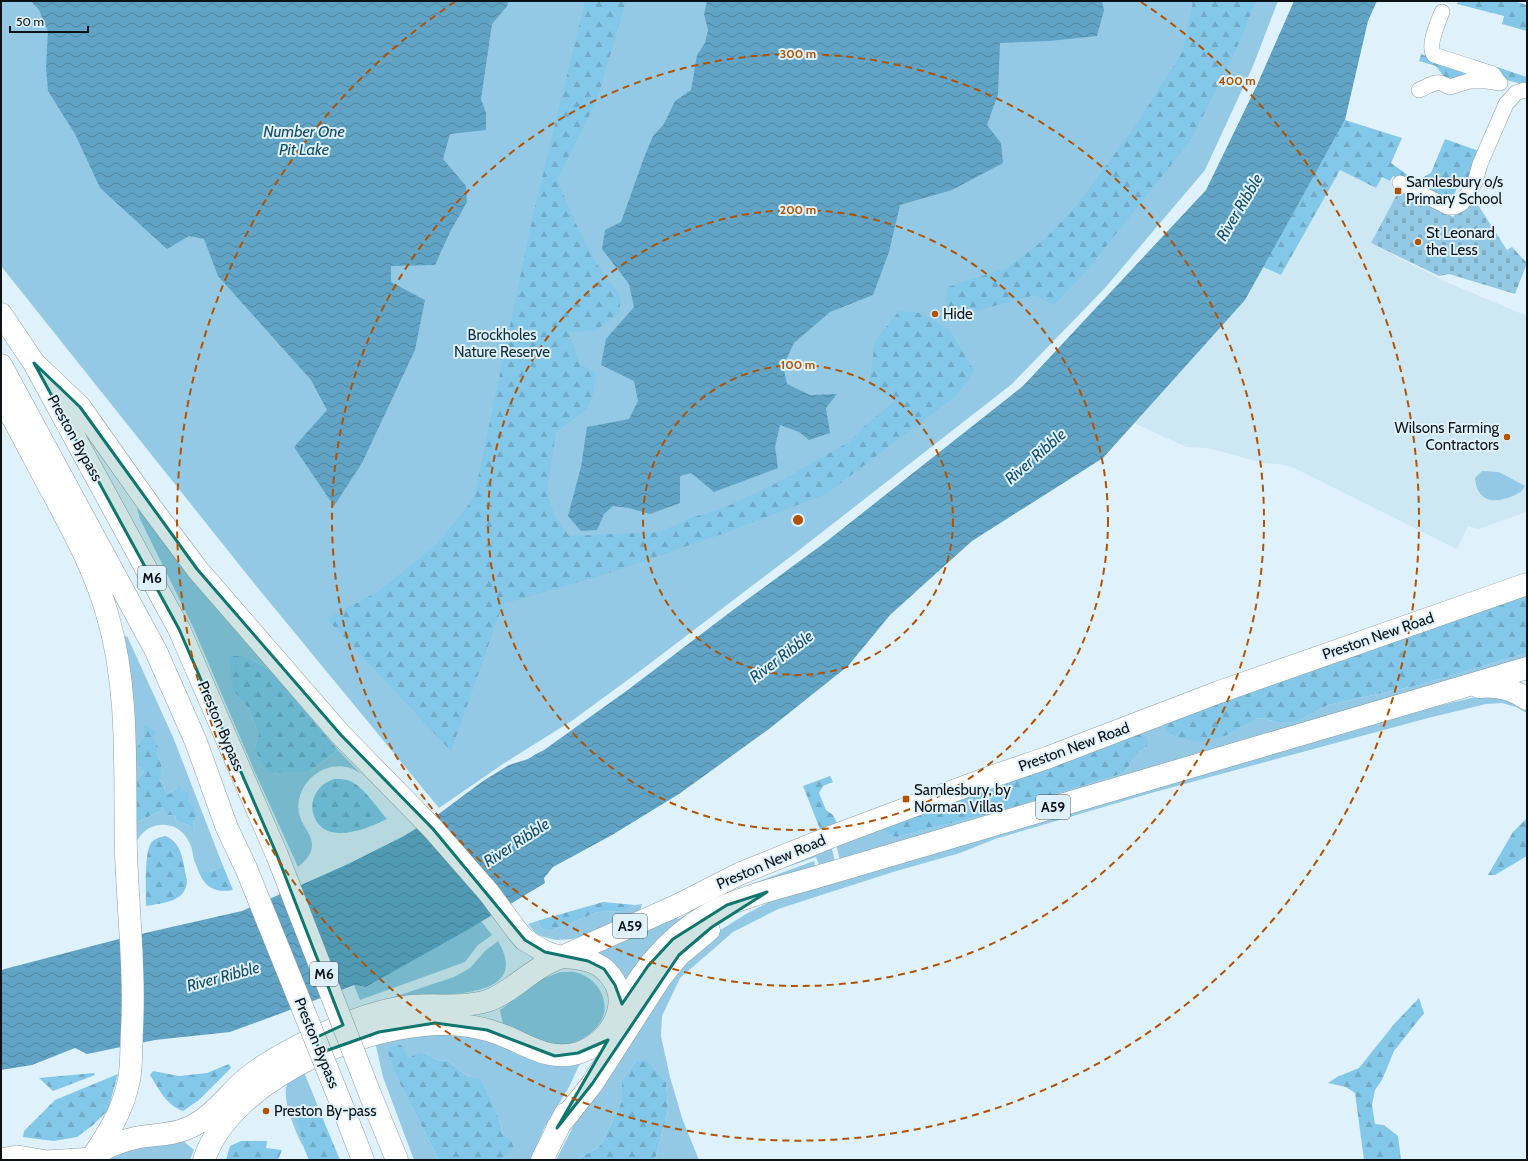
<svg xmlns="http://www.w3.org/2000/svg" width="1528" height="1161" font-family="Cabin,sans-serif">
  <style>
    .built { fill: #cde7f3 }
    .green { fill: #93c9e4 }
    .forest { fill: url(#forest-firs) }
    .cemetery { fill: url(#cemetery-stones) }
    .water { fill: url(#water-waves) }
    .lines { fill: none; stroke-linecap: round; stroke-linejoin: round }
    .minor-casing { stroke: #8ea0a8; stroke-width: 16 }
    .highway-casing { stroke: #8ea0a8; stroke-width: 23 }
    .minor { stroke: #fff; stroke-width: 15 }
    .highway { stroke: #fff; stroke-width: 22 }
    .highway-bridge-casing { stroke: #8ea0a8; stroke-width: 23; stroke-linecap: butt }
    .highway-bridge { stroke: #fff; stroke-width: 22 }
    .marked { fill: #0f766e; fill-opacity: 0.2; stroke: #0f766e; stroke-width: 3; stroke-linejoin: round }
    .ring { fill: none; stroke: #b15303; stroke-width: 2; stroke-dasharray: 7 5 }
    .poi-dot { fill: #b15303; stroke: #dff2fb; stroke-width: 1.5 }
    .labels { text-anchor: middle; stroke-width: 4; stroke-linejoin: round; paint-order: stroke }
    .shield { fill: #dff2fb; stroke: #4b555a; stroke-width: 1 }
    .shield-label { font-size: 14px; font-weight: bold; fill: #0c1215 }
    .poi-label { font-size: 15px; fill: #0c1215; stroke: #dff2fb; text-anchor: start }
    .park-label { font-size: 15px; fill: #10303f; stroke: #dff2fb }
    .street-label { font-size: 15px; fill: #0c1215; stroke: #dff2fb }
    .water-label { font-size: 16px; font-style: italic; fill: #164d65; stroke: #dff2fb }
    .centre { fill: #b15303; stroke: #dff2fb; stroke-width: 2 }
    .ring-label { font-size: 12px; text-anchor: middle; font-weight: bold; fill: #b15303; stroke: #dff2fb; stroke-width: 4; stroke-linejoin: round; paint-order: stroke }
  </style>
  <defs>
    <pattern id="forest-firs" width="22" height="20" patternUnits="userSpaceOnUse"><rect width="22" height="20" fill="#83c7e9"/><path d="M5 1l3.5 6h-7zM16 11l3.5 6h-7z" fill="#70aac7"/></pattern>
    <pattern id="cemetery-stones" width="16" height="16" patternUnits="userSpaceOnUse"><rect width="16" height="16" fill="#93c9e4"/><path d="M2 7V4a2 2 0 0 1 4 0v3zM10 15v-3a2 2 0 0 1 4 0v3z" fill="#7eacc3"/></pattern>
    <pattern id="water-waves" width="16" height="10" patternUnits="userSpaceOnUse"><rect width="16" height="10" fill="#61a4c5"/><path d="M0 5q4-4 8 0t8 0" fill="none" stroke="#4e849f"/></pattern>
  </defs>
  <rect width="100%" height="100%" fill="#dff2fb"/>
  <path class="built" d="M1340,170l36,18 6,-11 19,10 -30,56 73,38 83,35v196l-49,17 -10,-3 -11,23 -165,-82 -13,-3 -15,-1 -57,-15 -21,-1 -52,-24 111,-123 18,-33 18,8z"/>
  <path class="green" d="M1,1h1277l-25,65 -48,104 -100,118 -93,96 -214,167 -154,117 -71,52 -70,44 -64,44 -182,-221 -256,-321z
    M1482,471l17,1 26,14c-3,6 -6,7 -12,10 -19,8 -36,6 -38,-18z
    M137,508l8,8 54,71 70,82 -24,-13 -12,34 15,18 11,26 -5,15 56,22 28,-21 23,24c-3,-2 -7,-5 -11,-6 -28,-9 -56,18 -51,45 2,12 12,19 13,31 0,11 -7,17 -14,23l-44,-97 -61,-143 -53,-108z
    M127,636l46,101 50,129 -13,6h-8c-2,-2 -5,-5 -6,-7 -3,-5 -3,-13 -5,-19 -5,-13 -16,-23 -31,-21 -11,1 -18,7 -24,17l-3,-18 26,-12 4,-5 12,8 1,5 14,6 3,3c1,-10 2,-20 -5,-28v-8l-9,-7 -10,8 -4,-3 -1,-7 -5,-4 3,-15 -18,-39v45l-7,9 -1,16 -15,-158z
    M1527,653v8l-687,199 -4,-16 52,-20 1,11 8,2 114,-29 113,-35 14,-21 8,-4 -8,-15 30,-12 3,14 6,1 51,-1 26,-16 8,-1 15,4h19l32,-17 91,-20z
    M1488,694l39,13v6l-11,-6 -14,-4 -16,1 -58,14 -277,75 -156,46 -35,14 -67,19 -115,37 -45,23 -53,46 -18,38 -1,20 9,41 13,44 16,39h-44l13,-50 -2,-28 -18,-21h-12l-14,19v21l-22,45 -23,14h-21l18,-35 110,-163 30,-28 32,-20 33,-17 650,-189z
    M831,845l4,17 -16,3 -3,-8 -58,20z
    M814,861l1,5 -51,16 -139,104 -34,-34 84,-39 3,6 65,-32z
    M642,904l-2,7 -49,23 -19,5 -16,1 -19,-5 -9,-11 9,-3 4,7 9,3 48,-19 25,-1 12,-6z
    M481,921l11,14 -14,10 -13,17 -105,38 -6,-15 12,2z
    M498,941c35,59 -55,52 -88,57 -17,2 -33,7 -49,10l93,-31 16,-9 15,-17z
    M560,972c6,0 13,-1 18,1 21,6 35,32 21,51 -9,13 -27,22 -42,21 -18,-1 -37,-11 -53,-16l-4,-19 42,-31z
    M441,1031l142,26 -14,30 -24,39 -14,34h-30l12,-12 -2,-8 -8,-6 -5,-18 -29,-39 -21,-16 -10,-1 -15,-8 -26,26 42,82h-25l-31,-83 -8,-35z
    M304,1072l19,47 -12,-14 -16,2 9,41c-7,-12 -27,-57 -14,-68 3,-3 10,-5 14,-8z
    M182,1140l12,10 -4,10h-85l10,-7z"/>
  <path class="forest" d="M585,1h41l-29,99 -40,79c15,35 35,89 63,114v20l-25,18 -26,1 10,31 17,11 -3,20 -6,15 -31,23 -9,58 7,25 15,21 90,-4 35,-15 34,-11 49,-23 72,-41 19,-19 27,-22 -26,-16 6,-44 24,-30 22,2 29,17 24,41 -17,24 -131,99 -101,39 -119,41 -103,30 -52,147 -124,-132 52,-28 58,-47 37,-46 59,-283z
    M1193,1h63l-17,42 -48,97 -104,130 -33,35 -19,-10 -82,22 -8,-15 3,-15 59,-19 38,-29 31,-33 58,-78 49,-77z
    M1459,1h55l13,4v26l-25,-7 2,-8 -47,-12z
    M1421,54l51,18 -25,9 -11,-15 -17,-5z
    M1473,59l54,18v8l-25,-6 -29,-16z
    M1345,120l57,18 -11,25 25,18 15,-8 14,-34 34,12 -7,29 -10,-2 -12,25 -57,-27 -3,5 -8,-4 -6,11 -36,-18 -59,105 -18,-8z
    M1527,590v63l-108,32 -91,20 -32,17h-19l-15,-4 -7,1 -27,16 -31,7 -26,-7 -5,-6 -1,-5 3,-3 147,-52 6,-1 9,-5z
    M229,656h16l24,13 69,81 -28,21 -41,2 -15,-24 5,-15 -11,-26 -15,-18z
    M144,725l12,6 -3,8 5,8 -1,7 5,11c-2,6 0,10 -3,15l5,4 1,7 4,3 10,-8 10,7 -1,8 5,6 4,8 -3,4 -1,11 -3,-4 -14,-6 -1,-5h-8l-4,-8 -4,5 -26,12 4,-44 7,-9 -5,-6 -4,-15 9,-12z
    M1138,733l9,4 1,5 -2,6 -8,4 -14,21 -113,35 -114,29c-6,-1 -11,-2 -12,-9z
    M830,776l3,6 -10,4 -4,7 7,17 7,5 4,8 -17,6 -17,-43z
    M334,779c6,0 11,0 16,2 13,5 28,28 37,38 -15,7 -31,14 -47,14 -32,1 -39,-43 -6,-54z
    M1527,818v38l-32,19h-7l25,-43z
    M165,836c18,6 18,28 22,44 0,22 -24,23 -41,26 0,-14 -2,-52 5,-63 3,-4 9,-6 14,-7z
    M196,864l6,8h8l13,-6 10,24c-22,4 -31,-6 -37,-26z
    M603,902l32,3 -12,6 -25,1 -48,19 -9,-3 -4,-7z
    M1419,998l5,15 -30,38 -12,29 -7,10 -3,15 3,19 9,1 14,11 3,24h-37l-9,-67 -9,-6 -18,-4 9,-6 22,-9 36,-45z
    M391,1045h10l7,13 15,-6 15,8 10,1 21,16 11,2 18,37 5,18 8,6 3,8 -13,12h-62l-42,-82 -10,-27z
    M636,1061h12l18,21 2,28 -13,50h-78l23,-14 22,-45v-21z
    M229,1064l2,4 -32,32 -16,11c-17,-6 -24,-22 -33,-36l3,-4 26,5 28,-3z
    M94,1073l1,2 -42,16 -14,-13z
    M118,1074l-10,36 -15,15 -16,12 -23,4 -31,-4 1,-6 31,-31z
    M311,1105l12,14 17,41h-31l-5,-12 -10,-41z
    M241,1141h26l-1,7 16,2 -4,10h-52l4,-14z"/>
  <path class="cemetery" d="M1401,187l52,30 18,-23 36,56 5,-3 15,16 -12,31 -66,-20 -10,2 -68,-33z"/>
  <path class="water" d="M31,1h476l1,4 -16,19 -11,75 5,14v17l-36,4 -7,25 23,27 1,16 -17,30 -15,33 -44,1v16l34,18 -10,50 -53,113 -28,43 -40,-59 33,-37 -16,-30 -93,-104 -14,-37 -15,-3 -22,13 -67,-61 -25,-54 -27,-43 -2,-23 2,-37 -9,-21z
    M707,1h395l2,9 -7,26 -48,5 -49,2 -2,51 -11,31 14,18 2,20 -51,27 -52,15 -11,47 -16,43 -43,17 -36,31 -11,23 4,18 23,11 27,-1 -11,14 4,25 -21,7 -10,-8 -19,-7 -5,22 3,21 -64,24 -23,-19 -11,3v27l-30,11 -21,-6 -16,-2 -9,8 -7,16 -16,1 -13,-15 13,-49 6,-40 42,-8 9,-18 -4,-20 -33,-16 5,-26 28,-32 -5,-23 -27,-35 3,-19 16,-8 24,-67 8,-19 11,-12 11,-23 16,-11 6,-35 8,-12 3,-13 -4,-16z
    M1294,1h83l-9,20 -23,99 -100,180 -142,158 -131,83 -82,74 -42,51 -79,63 -90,65 -67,41 -59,32 -9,11 1,5 -76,46 -103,58 -12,-2 -72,28 -52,19 -75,8 -68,14 -12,-6 -43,17 -31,5v-100l118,-31 123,-28 104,-46 58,-29 32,-20 47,-35 26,-16 19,-6 8,-5 8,-4 85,-61 104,-79 94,-69 196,-155 183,-196 51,-105z"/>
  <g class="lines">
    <g class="minor-casing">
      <path id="minor" d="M1442,12c-4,11 -15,34 -8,43l59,19 6,9
        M1419,90c6,-2 15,-9 22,-7 3,1 6,3 9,4l19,-6h18l13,2
        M1400,183l48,24h7l7,-4 13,-21 5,-18 26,-60 10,-11 8,-3 3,1
        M1,1156l16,-3 29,5 47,-3"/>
    </g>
    <g class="highway-casing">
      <path id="highway" d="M1,314l33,49 145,266 98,226
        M34,363l46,44 70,99 47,63 144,166 92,94 56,64 28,38 8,9 20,12 15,5
        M1,365l155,286 40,91 31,86 19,40
        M1,400l10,15c15,27 29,55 44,82 21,40 41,76 53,120 22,76 16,156 18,235 2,59 9,118 6,178 -1,16 0,34 -3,50 -6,29 -18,49 -34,73
        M1479,687c17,-2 34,2 48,12
        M620,1010c26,-47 57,-83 107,-105 30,-13 63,-20 93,-29l707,-208
        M370,1094l27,66
        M341,1103l22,57
        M557,1128l35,-44 69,-107 18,-22 30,-25
        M89,1160c6,-7 12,-9 20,-13 8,-4 17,-7 26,-9 17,-4 36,-2 53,-10 24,-10 39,-33 59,-50 22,-18 50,-32 76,-44 27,-13 58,-25 89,-28 24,-2 51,2 75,-5 20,-6 41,-28 61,-38l128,-57 63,-32 94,-38 155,-58 61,-21 170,-65 308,-108
        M204,1160c27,-85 182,-148 265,-134 13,2 26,6 38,11 24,10 44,24 71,16 35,-11 58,-55 27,-83 -12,-11 -29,-12 -43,-13
        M542,1160l23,-46"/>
    </g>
    <use href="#minor" class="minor"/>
    <use href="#highway" class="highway"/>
    <g class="highway-bridge-casing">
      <path id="highway-bridge" d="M277,855l93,239
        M246,868l95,235"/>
    </g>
    <use href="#highway-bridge" class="highway-bridge"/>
  </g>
  <path class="marked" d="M34,363l46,44 117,162 144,166 92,94 92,111 20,12 43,9 16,8 11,16 7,19 26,-38 25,-27 54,-34 40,-13 -55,35 -33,28 -87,129 -35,44 51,-88 -30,13 -23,3 -68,-26 -52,-7 -56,9 -59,21 -5,-15 28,-13 -66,-170 -98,-226z"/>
  <g class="ring">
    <circle cx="798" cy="520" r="155"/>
    <circle cx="798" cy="520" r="310"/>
    <circle cx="798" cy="520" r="466"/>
    <path d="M1141 2A621 621 0 1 1 455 2"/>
  </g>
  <g class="poi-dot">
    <rect x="1394" y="187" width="8" height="8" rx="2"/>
    <circle cx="1418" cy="242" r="4"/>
    <circle cx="935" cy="314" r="4"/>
    <circle cx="1507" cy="437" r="4"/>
    <rect x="902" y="795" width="8" height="8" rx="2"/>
    <circle cx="266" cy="1111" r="4"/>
  </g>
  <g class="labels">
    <g class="shield">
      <rect x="138" y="566" width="28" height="24" rx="3"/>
      <rect x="1036" y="795" width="34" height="24" rx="3"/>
      <rect x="613" y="914" width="34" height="24" rx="3"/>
      <rect x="310" y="962" width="28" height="24" rx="3"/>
    </g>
    <g class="shield-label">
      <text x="152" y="583">M6</text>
      <text x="1053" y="812">A59</text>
      <text x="630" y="931">A59</text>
      <text x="324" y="979">M6</text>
    </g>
    <g class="poi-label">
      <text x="1406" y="187">Samlesbury o/s<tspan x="1406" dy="17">Primary School</tspan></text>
      <text x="1426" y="238">St Leonard<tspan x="1426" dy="17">the Less</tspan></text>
      <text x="943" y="319">Hide</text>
      <text x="1499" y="433" text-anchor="end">Wilsons Farming<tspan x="1499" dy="17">Contractors</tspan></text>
      <text x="914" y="795">Samlesbury, by<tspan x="914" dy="17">Norman Villas</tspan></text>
      <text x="274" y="1116">Preston By-pass</text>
    </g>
    <g class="park-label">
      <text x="502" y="340">Brockholes<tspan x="502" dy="17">Nature Reserve</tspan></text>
    </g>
    <g class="street-label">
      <text transform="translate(75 438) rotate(61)" y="5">Preston Bypass</text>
      <text transform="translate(1378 636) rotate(-19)" y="5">Preston New Road</text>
      <text transform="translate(221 726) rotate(67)" y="5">Preston Bypass</text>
      <text transform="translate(1074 747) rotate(-20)" y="5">Preston New Road</text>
      <text transform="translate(771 862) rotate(-23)" y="5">Preston New Road</text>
      <text transform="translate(317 1043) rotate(68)" y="5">Preston Bypass</text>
    </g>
    <g class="water-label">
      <text x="304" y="137">Number One<tspan x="304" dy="18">Pit Lake</tspan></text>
      <text transform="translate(1239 207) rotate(-59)" y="6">River Ribble</text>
      <text transform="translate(1035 456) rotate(-41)" y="6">River Ribble</text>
      <text transform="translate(781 656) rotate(-37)" y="6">River Ribble</text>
      <text transform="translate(516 842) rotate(-33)" y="6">River Ribble</text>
      <text transform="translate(223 976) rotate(-15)" y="6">River Ribble</text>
    </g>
  </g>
  <circle cx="798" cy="520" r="6" class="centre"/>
  <g class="ring-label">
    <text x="798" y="58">300 m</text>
    <text x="1237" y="85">400 m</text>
    <text x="798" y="214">200 m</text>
    <text x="798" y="369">100 m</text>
  </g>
  <rect width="1528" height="1161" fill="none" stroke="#0c1215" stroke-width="4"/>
  <path d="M10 26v6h78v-6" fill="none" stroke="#0c1215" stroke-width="2"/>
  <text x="16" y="26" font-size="12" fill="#0c1215" stroke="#dff2fb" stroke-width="3" paint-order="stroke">50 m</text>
</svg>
